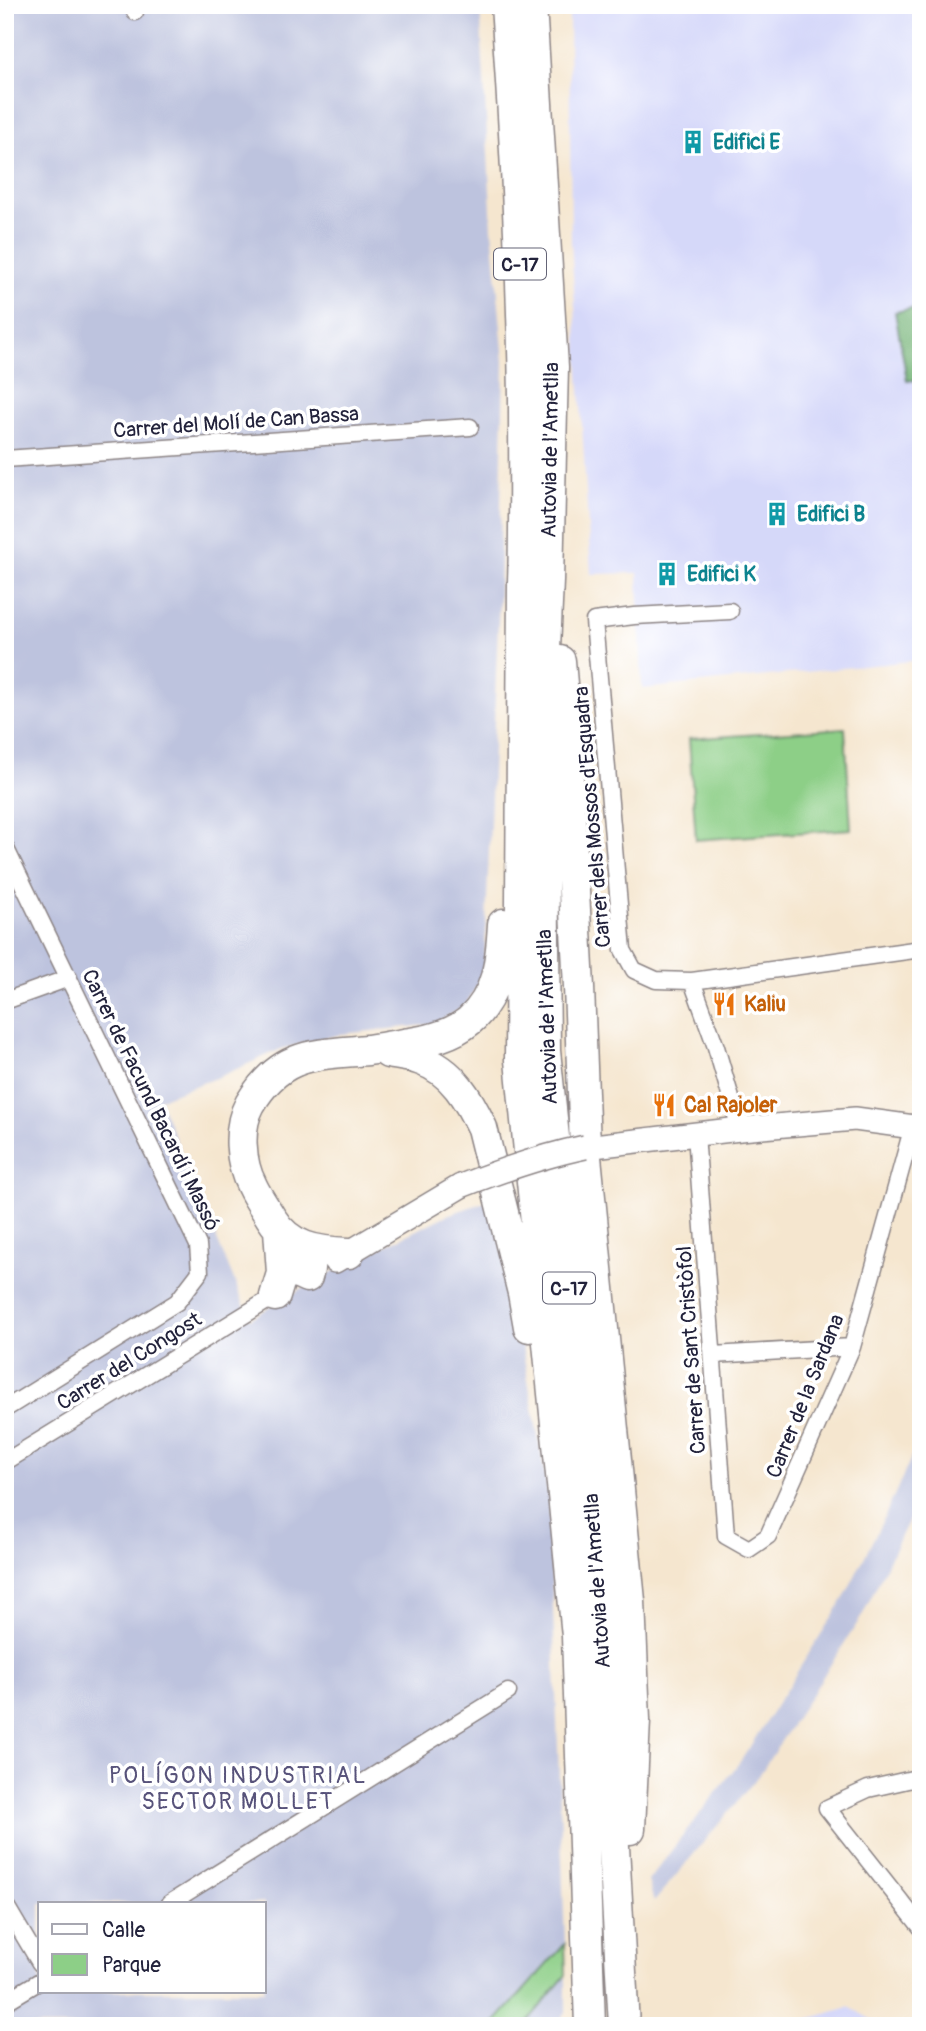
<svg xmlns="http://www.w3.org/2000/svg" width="926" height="2031" font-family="Pangolin,sans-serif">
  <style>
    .built { fill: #d5d8f9 }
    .industrial { fill: #bdc3de; fill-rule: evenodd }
    .green { fill: #8dcf87; stroke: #587861; stroke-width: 2 }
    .forest { fill: #72b274; stroke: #4a6a58; stroke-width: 2 }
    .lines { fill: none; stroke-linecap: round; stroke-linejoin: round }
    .street-casing { stroke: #8c8485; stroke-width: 19 }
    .secondary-casing { stroke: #8c8485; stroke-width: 26 }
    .highway-casing { stroke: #8c8485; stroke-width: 33 }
    .street { stroke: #fff; stroke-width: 16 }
    .secondary { stroke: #fff; stroke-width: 23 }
    .highway { stroke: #fff; stroke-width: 30 }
    .secondary-bridge-casing { stroke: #8c8485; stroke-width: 26; stroke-linecap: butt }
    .secondary-bridge { stroke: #fff; stroke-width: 23 }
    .labels { text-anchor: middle; stroke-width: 7; stroke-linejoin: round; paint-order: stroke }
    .shield { fill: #fff; stroke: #646476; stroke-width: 2 }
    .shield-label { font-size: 19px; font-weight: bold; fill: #22223b }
    .culture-label { font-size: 21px; font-weight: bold; fill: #0d838f; stroke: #fff; text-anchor: start }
    .street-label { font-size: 21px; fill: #22223b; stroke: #fff }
    .food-label { font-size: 21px; font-weight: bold; fill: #c56008; stroke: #fff; text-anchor: start }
    .neighbourhood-label { font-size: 23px; letter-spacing: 2px; fill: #57527a; stroke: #fff }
  </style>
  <rect width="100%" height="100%" fill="#fff"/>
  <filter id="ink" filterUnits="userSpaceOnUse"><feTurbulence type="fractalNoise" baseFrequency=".0143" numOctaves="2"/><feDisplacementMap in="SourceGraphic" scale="14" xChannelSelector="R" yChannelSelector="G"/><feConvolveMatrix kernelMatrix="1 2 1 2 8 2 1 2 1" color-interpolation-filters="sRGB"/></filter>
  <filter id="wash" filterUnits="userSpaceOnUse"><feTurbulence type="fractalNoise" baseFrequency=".00686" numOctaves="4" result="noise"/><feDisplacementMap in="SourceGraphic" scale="28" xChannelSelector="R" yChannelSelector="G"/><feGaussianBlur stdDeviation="1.57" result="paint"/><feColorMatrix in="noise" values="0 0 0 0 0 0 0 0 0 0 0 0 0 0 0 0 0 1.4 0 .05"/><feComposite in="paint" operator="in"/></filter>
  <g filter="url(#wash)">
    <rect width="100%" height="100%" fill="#f5e6cf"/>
    <path class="built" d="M569,5h352v655l-279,29 -4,-116 -47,1 -20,-334z
      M849,2007l34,19h-99z"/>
    <path class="industrial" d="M5,5h475l12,223 12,133 -5,237 -15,376 -19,32 -30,18 -93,10 -61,15 -60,27 -62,23 91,220 66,-39 131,-65 44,-15 24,107 34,191 16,446 -73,82h-487zM40,1903h224v88h-224z
      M921,1436v59l-59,121 -102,158 -106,128 -6,-21 94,-122 102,-161 40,-80z
      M566,1975v38l-11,13h-31z"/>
    <path class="green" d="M845,728l6,101 -155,11 -7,-101z
      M565,1944l1,31 -42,51h-32z"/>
    <path class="forest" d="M921,307v74l-14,-1 -12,-68z"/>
  </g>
  <g filter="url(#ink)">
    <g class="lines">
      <g class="street-casing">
        <path id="street" d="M133,5l2,7
          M5,459l465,-32
          M730,611l-96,5 -40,5 29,329 11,20 22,10 36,1 24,66 24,82
          M5,847l193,398 2,27 -23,30 -172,107
          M692,981l229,-32
          M5,1001l64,-23
          M696,1134l30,402 23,13 19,-13 84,-189 61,-221
          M713,1355l139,-8
          M5,1462l270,-166
          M921,1777l-53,12 -41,19 94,119
          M170,1903l338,-211
          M5,1904l35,59
          M5,2002l35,-21"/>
      </g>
      <g class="secondary-casing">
        <path id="secondary" d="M585,1147l155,-18 115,-10 66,9
          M335,1261l126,-75"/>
      </g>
      <g class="highway-casing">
        <path id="highway" d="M506,5c9,131 16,262 18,392 0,62 1,124 -1,186l-3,477 57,576 13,390
          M531,5l22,362 -5,214 -6,135 3,335 53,509 26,466
          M560,661l5,57 14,269 6,160 45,454 5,119 -5,109
          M388,1053c11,2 23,3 33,7 32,11 48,40 61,68l41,165 6,34
          M349,1253c-33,-1 -59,-5 -78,-35 -6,-10 -14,-21 -19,-32 -12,-23 -15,-58 -2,-82 31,-52 64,-49 118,-54 14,-2 28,-5 42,-7 21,-3 42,-8 59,-22 29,-25 32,-61 34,-97
          M282,1257l14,15 11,5c4,-12 3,-20 -3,-30
          M275,1296l7,-23 -3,-43"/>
      </g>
      <use href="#street" class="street"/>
      <use href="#secondary" class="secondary"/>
      <use href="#highway" class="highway"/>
      <g class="secondary-bridge-casing">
        <path id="secondary-bridge" d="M461,1186c41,-16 81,-30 124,-39"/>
      </g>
      <use href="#secondary-bridge" class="secondary-bridge"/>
    </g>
  </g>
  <defs>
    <g id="building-bare" transform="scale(1.89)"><path d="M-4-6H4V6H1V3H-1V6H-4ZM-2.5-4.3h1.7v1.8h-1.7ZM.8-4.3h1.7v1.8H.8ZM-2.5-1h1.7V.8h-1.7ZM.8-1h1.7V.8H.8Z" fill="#0f9aa8" stroke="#fff" stroke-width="2.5" paint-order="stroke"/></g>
    <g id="restaurant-bare" transform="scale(1.89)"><path d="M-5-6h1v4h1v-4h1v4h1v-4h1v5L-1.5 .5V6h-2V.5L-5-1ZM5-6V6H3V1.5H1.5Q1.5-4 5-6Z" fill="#e8710a" stroke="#fff" stroke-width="2.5" paint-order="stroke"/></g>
  </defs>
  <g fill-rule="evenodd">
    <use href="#building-bare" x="693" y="142"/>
    <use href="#building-bare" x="777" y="514"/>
    <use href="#building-bare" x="667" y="574"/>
    <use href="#restaurant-bare" x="724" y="1004"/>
    <use href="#restaurant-bare" x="664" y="1105"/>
  </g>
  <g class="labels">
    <g class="shield">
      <rect x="494" y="248.5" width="52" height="31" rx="5"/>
      <rect x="543" y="1272.5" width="52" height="31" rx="5"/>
    </g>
    <g class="shield-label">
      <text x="520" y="271">C-17</text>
      <text x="569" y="1295">C-17</text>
    </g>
    <g class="culture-label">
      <text x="713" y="149">Edifici E</text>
      <text x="797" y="521">Edifici B</text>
      <text x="687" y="581">Edifici K</text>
    </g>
    <g class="street-label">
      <text transform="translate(236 422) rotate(-4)" y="7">Carrer del Molí de Can Bassa</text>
      <text transform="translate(550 450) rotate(-89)" y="7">Autovia de l'Ametlla</text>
      <text transform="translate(592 817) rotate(-95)" y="7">Carrer dels Mossos d'Esquadra</text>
      <text transform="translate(547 1017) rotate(-92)" y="7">Autovia de l'Ametlla</text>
      <text transform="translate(151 1100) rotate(64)" y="7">Carrer de Facund Bacardí i Massó</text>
      <text transform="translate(691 1350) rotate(-94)" y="7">Carrer de Sant Cristòfol</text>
      <text transform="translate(129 1361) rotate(-32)" y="7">Carrer del Congost</text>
      <text transform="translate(805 1396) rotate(-68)" y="7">Carrer de la Sardana</text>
      <text transform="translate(597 1581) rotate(-94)" y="7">Autovia de l'Ametlla</text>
    </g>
    <g class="food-label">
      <text x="744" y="1011">Kaliu</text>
      <text x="684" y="1112">Cal Rajoler</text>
    </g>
    <g class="neighbourhood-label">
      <text x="238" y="1783">POLÍGON INDUSTRIAL<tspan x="238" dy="26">SECTOR MOLLET</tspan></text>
    </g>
  </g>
  <rect width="926" height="2031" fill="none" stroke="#fff" stroke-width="28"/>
  <rect x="38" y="1902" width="228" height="91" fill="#ffffff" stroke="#a7a7b1" stroke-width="2"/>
  <rect x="52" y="1924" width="35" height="10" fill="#ffffff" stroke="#a7a7b1" stroke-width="2"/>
  <text x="102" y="1937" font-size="21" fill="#22223b">Calle</text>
  <rect x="52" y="1954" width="35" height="21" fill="#8dcf87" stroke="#a7a7b1" stroke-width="2"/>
  <text x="102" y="1972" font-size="21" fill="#22223b">Parque</text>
</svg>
